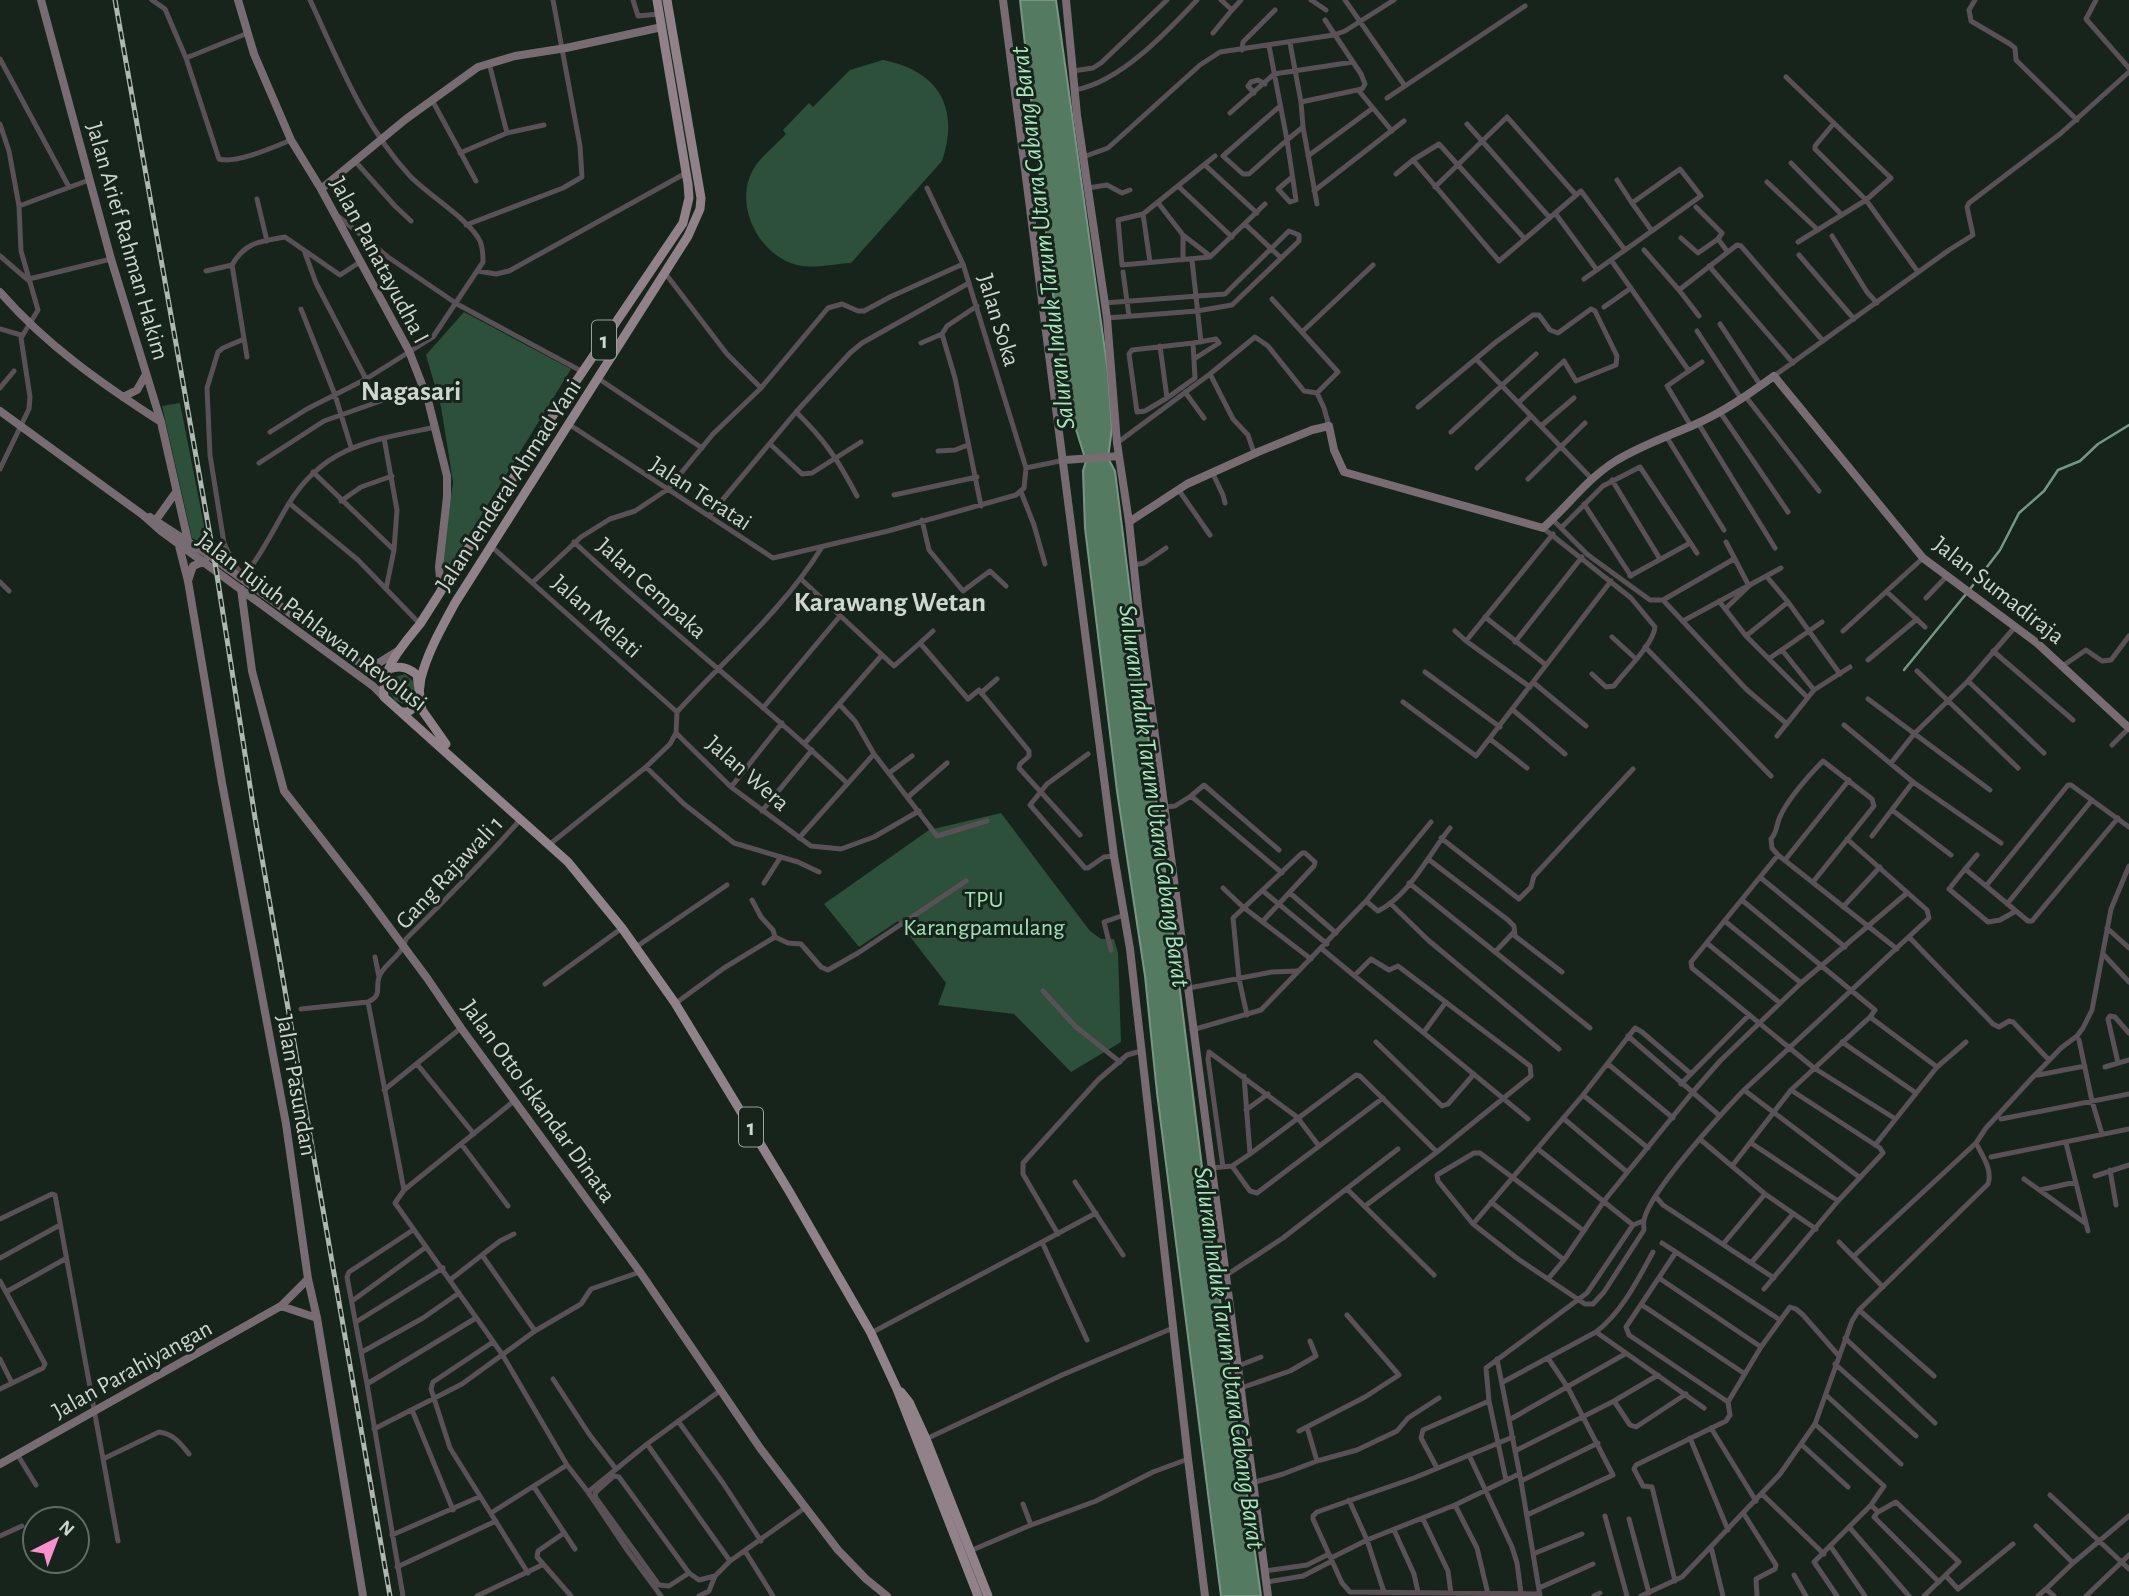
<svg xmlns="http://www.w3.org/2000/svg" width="2129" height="1596" font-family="'Alegreya Sans',sans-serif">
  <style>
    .green { fill: #2c5039 }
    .water { fill: #547a61; stroke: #789682; stroke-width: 2 }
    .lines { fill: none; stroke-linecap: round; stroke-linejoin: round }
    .stream { stroke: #789682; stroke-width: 2.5 }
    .street { stroke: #595155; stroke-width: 5 }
    .secondary { stroke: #786c72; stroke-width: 8 }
    .primary { stroke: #918189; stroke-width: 9 }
    .rail-casing { stroke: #aeb8b0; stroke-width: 5 }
    .rail { stroke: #16241b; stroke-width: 2.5; stroke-dasharray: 8; stroke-linecap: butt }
    .labels { text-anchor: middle; stroke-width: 6; stroke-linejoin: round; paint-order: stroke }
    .shield { fill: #16241b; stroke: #96a199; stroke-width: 2 }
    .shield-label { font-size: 23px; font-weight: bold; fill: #cdd6cf }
    .street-label { font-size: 24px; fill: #cdd6cf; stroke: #16241b }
    .park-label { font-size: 24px; fill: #a1e1b6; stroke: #16241b }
    .water-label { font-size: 26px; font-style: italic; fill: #a6e7bb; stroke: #16241b }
    .quarter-label { font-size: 28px; font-weight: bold; fill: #cdd6cf; stroke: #16241b }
  </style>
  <rect width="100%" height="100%" fill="#16241b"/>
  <path class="green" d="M883,60c56,11 77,48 59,101l-91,102c-19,1 -35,6 -54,2 -40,-10 -66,-64 -41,-100 8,-11 21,-21 30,-31l-3,-4 26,-27 4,4 37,-37z
    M464,312l107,57 -122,199 -7,-4 11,-82 -12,-75 -15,-52z
    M180,403l28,143 -16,-8 -30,-132z
    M405,674l10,9 1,14 -8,9 -13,-6 -6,-9 3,-13z
    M1001,813l89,118 11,8h13l4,14 3,89 -50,30 -57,-58 -76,-9 8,-22 -48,-62 -39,26 -35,-43 105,-74z"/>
  <path class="water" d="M1020,0h36l52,372 4,56 -4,30 7,13 89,712 57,413h-40l-64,-503 -12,-117 -28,-185 -32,-263 -2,-57 3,-10 -18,-57 -10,-65z"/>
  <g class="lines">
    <path class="stream" d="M1970,589l30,-39 19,-37 25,-22 14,-21 22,-9 18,-17 31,-19
      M1904,670l62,-76"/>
    <path class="street" d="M152,0l13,9 21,49 33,101c17,5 55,-12 72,-19
      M633,0l5,16 21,-2
      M1221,0l11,10 9,-10
      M1311,0l15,10
      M1345,0l60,86 120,-80
      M1975,0l-6,10 2,11 39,23 5,4 1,12 61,60
      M2096,0l-10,19 43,49
      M1213,33l19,-23
      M1290,43l11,59 61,-13 3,-5 -4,-10 -36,-54
      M1269,46l18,94 -38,34h-6l-20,-18 57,-50
      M1242,50l1,-8 32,-32
      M186,58l62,-25
      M0,59l69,128
      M489,63l18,70
      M1073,71l20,-3 8,-5 66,-63
      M1786,77l105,101 -25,22 -68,42
      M1075,90c45,-8 91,-57 122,-90
      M1359,91l33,40
      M1254,93l-6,-7 3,-4 7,-2 7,4
      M1387,98l18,-12
      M432,100l44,81
      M1230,113l44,-39 79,-12
      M1834,123l-19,23v3l51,51 52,72
      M0,124l9,27 10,55 2,45 17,59 -17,28 9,59 -1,12 -29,60
      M1467,124l83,94
      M1303,127l14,77
      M460,153l47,-20 37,-8
      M1215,156l-72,58 -25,6 4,45 88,-8 55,-53
      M1308,156l65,-48
      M1083,157l25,-9 92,-83 20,-13 114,-17 11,-4 49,-31
      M354,160l41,46 16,15
      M1791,163l51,52
      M1205,165l52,48
      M1396,174l17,-14
      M1291,178l-13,11 12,13 6,-2 -9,-60 16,-13 -2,-25
      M1617,180l15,23
      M1767,182l51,48
      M1178,186l54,51
      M1435,187l72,-70 69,78
      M927,188l36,76 63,204
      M1088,188l19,-3 15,8 8,-3
      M1314,191l90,-70
      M257,199l10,42
      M1159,204l24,31 27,21
      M19,206l70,-26
      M1696,207l26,26 -4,6 9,12
      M1555,213l42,57
      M1143,214l7,48
      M339,217l49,40 69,47 126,68
      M1245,224l35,33
      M466,225l97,-37 19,-11 -2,-31 -27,-146
      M1832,236l35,56 10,11
      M1681,238l17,15 20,-14
      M1525,239l-86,-95 -26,16 86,101 82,-70 44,59
      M1644,250l35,40 58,-45 4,1 82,95
      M305,253l11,30 50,96
      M1799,255l55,64
      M0,256l28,24
      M1183,260v-25
      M1192,260l9,82
      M1611,260l90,-64 -21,-27 -48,34 20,28
      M232,265l15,92
      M1709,266l84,97
      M206,271l26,-6c14,-24 28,-23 53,-28l55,38 20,-13
      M478,271l18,3 13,-3 177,-98
      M1123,272l6,44
      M665,273l62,81 34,34
      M29,279l82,-20
      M1584,279l27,-19 78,111
      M1679,290l20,26
      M1272,299l66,73 -21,21
      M1104,303l121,-9 64,-63 10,4v6l-67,64 -35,6 -90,7
      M977,306l-30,20 -5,8 13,44 26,128
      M1604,307l27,-19
      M301,309l34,86 16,52
      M1720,324l41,62
      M0,329l21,6
      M1697,331l45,69
      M1302,332l71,-67
      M244,339l-21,9 -5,4 -11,36 3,67 14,88 9,20 11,13
      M921,343l21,-9
      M1160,346l7,52 -22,13 -8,1 -8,-58 3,-4 61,-7
      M1476,359l116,120
      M1210,374l23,45 15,16 6,18
      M1774,376l175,-126 24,-15 -6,-28 2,-4 91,-69 69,-62
      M599,379l103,69
      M0,388l14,-17
      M1185,392l19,26
      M1746,397l73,94
      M1167,398l28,-20 -2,-35 23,-4 3,4 -25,16
      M1418,407l78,-65 37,-27h6l11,15 8,3 33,-24 4,2 22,45 -1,9 -40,16 -12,-20 -45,41
      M796,412c29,28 42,48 61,84
      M1720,412l68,100
      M1698,423l77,125
      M570,425l203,133 115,-27 128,-36 8,-7 2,-20 39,-8
      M1541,426l33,-28
      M1691,426l-24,-40 35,-24
      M270,432l37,-23 59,-30 67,-42 50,-75c0,-7 0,-14 -3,-21 -10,-21 -52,-46 -70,-65 -47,-51 -71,-114 -100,-176
      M1451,432l85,-78
      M1666,436l58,94
      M384,438l13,72 -3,40
      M1117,443l93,-69 45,-37 13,9 36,45 13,2 7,15 5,18
      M770,444l32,30 10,-1 49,-31
      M938,451l17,-1 13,-5
      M259,463l65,-42 99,-35
      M1477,468l54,-52
      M313,472l81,78 -8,39
      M1212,472l11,23 2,8
      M1528,479l57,-56
      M1612,480l48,79
      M1178,489l32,46
      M1021,492l13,33 11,39
      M894,495l83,-18
      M341,501l20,-14 31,-11
      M289,503l69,57 62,64
      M1584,504l47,72
      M709,516l87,-104 54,-59 12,-10 107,-60
      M922,520l7,30 34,41 27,-20 16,15
      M1553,520l35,35 62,45h13l83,89 41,35
      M1543,528l88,70 24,29c-2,18 -30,44 -41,59l-8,1 -14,-13
      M1561,528l42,-42 37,-19 57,86
      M574,542c88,83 184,157 272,240
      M492,547l185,165
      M1134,565l10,-2 22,-15
      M1630,576l60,-33
      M1767,577l21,25 52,72
      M242,578c19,-22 31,-48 46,-73 36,-60 85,-65 148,-78
      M801,579l93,87 26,-23 48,56 11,-9 50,61v5l-9,8 -1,4 61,67
      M0,582l9,9
      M533,582l48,-45 29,-18 25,-8 33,-22 45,-55 48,-46 67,-80 14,-4 16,7h6l26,-14 73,-33
      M1887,592l38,35
      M1926,598l21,-22
      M1663,600l71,-41
      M1719,601l27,35 61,61
      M1725,609l24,-23 -23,-44
      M1485,617l61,48
      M1683,621l98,-53
      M1455,631l11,10 64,46
      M1843,631l80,-73
      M1746,636l42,-34
      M1612,637l24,22
      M1466,641l87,-107
      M1515,642l67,-85
      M920,643l13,-12
      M1645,647l126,129
      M1782,650l32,40
      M1993,651l80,69
      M1770,658l52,-36
      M1868,660l49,-41
      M2064,665l22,-15 16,11 9,-1 18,-24
      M1917,671l101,97
      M1425,672l75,55
      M1968,681l76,72
      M1534,683l52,43
      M981,693l16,-14
      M1868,699l122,91
      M1403,702l73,54 135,-175
      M839,704l16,17 19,33 63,82 50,-15
      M763,708l77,-92
      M1513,710l52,44
      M677,712c49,-54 107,-103 145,-165
      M1844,725l69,57 88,61
      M676,733l55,54 80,59 30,3 33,-12 45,-26
      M1777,736l37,-46 36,-23
      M1490,739l37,29
      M805,743l77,-88
      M2112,745l17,-17
      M1088,754l-41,30 -17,21 55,63h3l16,-11 10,-1
      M1891,763l23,-29 54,-53 47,-54
      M646,767l38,37 50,39 64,19 21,10
      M889,773l23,-17
      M731,787l51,-64
      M1191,796l13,-11 75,65
      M908,797l39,-34
      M1164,807l11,-1 16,-10 91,77
      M1892,810l59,45
      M762,811l50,-61
      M2118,818l-86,103h-4l-42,-35 82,-101h3l58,42
      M1872,836l41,-54
      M799,838l75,-84
      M1441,838l78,61 12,-12 3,-11 99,-107
      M550,844l96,-77 24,-23 6,-11 1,-21
      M1778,855l-87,107 1,6 122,100 80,50
      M1428,859l80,61 6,6 1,10 47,36
      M1785,860l64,-80
      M1965,869l12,-14
      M1761,878l84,69
      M1813,882l61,-76 -2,-7 -49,-38c-14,14 -37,40 -44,58 -3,8 -2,13 -8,20l1,9 6,7 119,94
      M764,883l16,-25
      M1409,883l181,145
      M1986,886l-21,-17 -16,20 39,33 12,-2 16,-9
      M1223,888l20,19 68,52
      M1263,891l64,53
      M1290,893l46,40
      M752,900l9,17 12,13 2,7 13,6 13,1 20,23 7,3 30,-17 108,-72
      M1366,901l12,10c32,-16 50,-56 72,-83
      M1390,903l38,37 131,109
      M2007,904l85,-104
      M1843,907l37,-40
      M1726,922l75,61
      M2107,928l22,20
      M1909,937l84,87 6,3 10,-6 4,1 36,38
      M1708,944l72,59
      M636,947l91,-62
      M1322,949l206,170
      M1111,950l-7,-28 20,-7
      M1496,951l17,-18
      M2104,955l25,27
      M375,957l4,20
      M1355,975l16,-16 18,11 9,-4 132,100 1,10 -94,76 -72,54
      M545,984l77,-56
      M1189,988l83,-16 25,-1
      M1043,991l32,35 45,36
      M368,1002l36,188
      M676,1003l48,-35 51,-31
      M301,1009l67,-7c15,-7 7,-13 11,-25 4,-13 23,-20 27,-38 39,-39 78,-78 114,-119
      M1247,1015l-8,-36 -6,-61 69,-65h3l10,9 -1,4 -51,55
      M1870,1017l67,50
      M1192,1030l69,-20 105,-109 65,-79
      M1424,1032l22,-30
      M1628,1036l92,80
      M2079,1040l13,61 10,33
      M1376,1042l66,64 6,-2 26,-30
      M1842,1042l74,51
      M2118,1063l-10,-44 2,-3 5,1 14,16
      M417,1064l57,70
      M1608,1064l65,54
      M2105,1067l24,-7
      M2038,1075l47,-9
      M1244,1076l6,78
      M1681,1084l68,-69
      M384,1090l77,-62
      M1744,1090l115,87
      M1583,1095l65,53
      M514,1101l-110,89 -9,13 107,151 65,111 21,27
      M1246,1110l22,-16
      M1563,1118l64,54
      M2001,1119l128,-25
      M1701,1140l64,54 51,35
      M1751,1143l87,58
      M2066,1143l22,88
      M462,1145l46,61
      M1875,1145l62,-78 29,-25
      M1538,1149l95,76
      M1991,1157l138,-28
      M1232,1166l18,25 7,2 126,-95
      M1732,1166l59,-76 79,-73 5,-7 -132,-109
      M1223,1167l-15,-108 1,-7 88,65 22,29
      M1211,1168l21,-2 18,-12 106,-79 4,1 77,76
      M2110,1170l6,35
      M2095,1176l34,-11
      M2024,1179l61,44
      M1075,1182l48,73
      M1347,1189l87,86
      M2040,1190l36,-8
      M1656,1197l7,8 111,73
      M1491,1202l73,58
      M0,1219l52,-25 3,1 63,346
      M1473,1224l110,-129 52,-67 7,4 49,42
      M1584,1231l-104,-78h-6l-37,22 1,6 35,43 45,35 67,45h8l11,-12 40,-62c0,-3 -1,-7 0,-10 6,-29 77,-106 100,-130l185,-172 -2,-8 -80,-71
      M1058,1234l-35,-60v-11l75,-83 29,-25 14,-4
      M1839,1242l44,45
      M1662,1243l14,9
      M1724,1243l41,-49
      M482,1255l53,76
      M1854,1256l122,-113
      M0,1258l60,-33
      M1751,1263l42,-49
      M1225,1276l58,-38 115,-89
      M1659,1278l102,69
      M1548,1279l16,-19 40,-59 88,-108 28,-32 81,-78 106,-90
      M450,1280l50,-39 14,-7
      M0,1281l6,11
      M1764,1289l74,-88 45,-48 -3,-5 -89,-58
      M352,1301l74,-54
      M1642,1305l103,69
      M1859,1310l75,66
      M356,1322l87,-54
      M1596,1332c26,-20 41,-51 57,-80
      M871,1333l171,-91
      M1845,1338l90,85
      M1087,1340l-45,-98 54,-29
      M493,1342l-60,40 -2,7 19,59 78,125
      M362,1352l61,-34 36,-25
      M0,1359l12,24
      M1497,1359l24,122 19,115
      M1835,1364l81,72
      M1238,1366l23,-9
      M553,1379l36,55 27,35
      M1503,1382l93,-50 108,76
      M367,1384l109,-66
      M1241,1388l49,-17 26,-15 -6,-15
      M0,1389l43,-21 2,-4 -39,-72 59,-33
      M1826,1395l75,69
      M1614,1401l16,24 6,2 50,-33
      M1728,1402l-99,-67 -3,-8 50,-75 104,68
      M412,1410l41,100
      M1509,1420l116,-66
      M678,1421l45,62 38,58
      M1815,1424l69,62 -13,19 -57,57 23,34
      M1307,1427l10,34
      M1711,1428l45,73
      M374,1429l88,-45 73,-53 46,-27 10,-15 49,-17
      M1299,1431l66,-34 34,-22 -52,-60
      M1513,1437l-99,41 -97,34 -4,4v3l29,64 8,9 190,2
      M1690,1438l38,92
      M926,1439l136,-64 111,-47
      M647,1444l83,117
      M1802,1445l46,42
      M1515,1451l99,-50 44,-26
      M17,1454l19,31
      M1469,1455l43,92 5,16 4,30
      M103,1459l56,-27c15,2 21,11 30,22
      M1437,1468l-16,-30 2,-8 66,-29
      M1506,1480l-17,-79 -3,-33 101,-75 46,-68 10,-4
      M1521,1481l77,-38
      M1252,1483l31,-9 34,-13 40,-11 40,-19 11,-13 31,-20
      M534,1487l41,62
      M1762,1494l62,60
      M2050,1495l79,74
      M1349,1500l18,40 17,52
      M1023,1504l8,21
      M1455,1505l22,43 11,46
      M1871,1505l7,7 18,-10 63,60 -35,34
      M1878,1512l-4,5 65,65
      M491,1513l76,-48
      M1744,1514l32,51 -1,4 -19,10 1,17
      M1527,1515l86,-40 -45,-87 -20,-30
      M1605,1516l22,80
      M1423,1519l25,52 3,23
      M1629,1519l20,74
      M2036,1526l37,37
      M1850,1528l59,68
      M1394,1530l20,44 4,18
      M564,1533l-26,18 -1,6 34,39
      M392,1535l87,-38
      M0,1536l22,-10
      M1711,1547l12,49
      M1831,1547l34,49
      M745,1551l28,45
      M970,1551l61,-26 65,-24 57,-29 35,-13
      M1533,1554l49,-20
      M1331,1558l36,-18 88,-35 64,-31
      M397,1567l99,-46
      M1265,1571l42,-6 22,-11
      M689,1573l-20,13 -10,-1 -63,-87 -1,-5 19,-17 5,1 70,96 10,7 16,-4
      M1794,1575l12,21
      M1946,1576l12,13 55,-45
      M1675,1581l-23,-94 -9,-1 -9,-17 2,-4 90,-44 4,-6 -2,-13 33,-55 29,-40 6,2 7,6 36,41
      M1267,1582l36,-6 29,-15
      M1539,1588l54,-24
      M403,1596l-36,-212 -20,-107 2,-5 64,-42
      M477,1596l65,-31
      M661,1596l-34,-46 -39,-58 59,-48 74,-54
      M699,1596l10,-5 6,-15 15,-15 76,-54
      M1594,1596l6,-3
      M1641,1596l41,-19 98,-103 35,-50 37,-103 7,-11 129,-126c5,-14 -6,-29 -12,-41l10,-15 47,-51 28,-29 16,-12 6,-8 9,-18 19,-101 18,-43
      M2038,1596l8,-7
      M2054,1596l-8,-7 27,-26 56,-47
      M2086,1596l43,-41"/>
    <path class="secondary" d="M41,0l70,259 50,163 27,119
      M238,0l16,54 37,86 30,49 88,162 19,49 19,76v21l-8,70 2,23
      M1003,0l111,856 16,93 58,510 17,137
      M1066,0l11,115 30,203 10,125 12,79 9,84 130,990
      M321,189l85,-70 72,-52 37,-11 51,-8 96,-21
      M0,292c46,53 102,92 161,130
      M123,397l14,-7 8,-14
      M0,411l143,104 18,16 212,155 11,11
      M1065,460l54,-4
      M150,517l63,41 147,105 17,1 21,-13
      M156,520l20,-28
      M1129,522l58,-38 71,-32 54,-22 17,-4 5,24 10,22 199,56c24,-21 43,-48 71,-66 25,-16 55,-26 82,-38 29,-13 53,-30 78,-48l149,182 114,85 92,85
      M178,542l10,39 34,202 64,341 22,155 9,39 46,278
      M188,581l5,-15 12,-5
      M241,589l11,82 32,120 82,105 61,82 34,50 179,244 120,176 78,102 28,29 21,17
      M281,1306l36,12
      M0,1464l281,-158 27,-27"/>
    <path class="primary" d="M657,0l31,184 1,14 -6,25 -131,194 -132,207c-17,21 -39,44 -36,73l184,165 54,66 53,75 114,188 82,142 26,56 81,207
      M389,669c11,-4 19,-2 28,6l5,35 24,34
      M402,712h6c12,-7 11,-22 13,-34 7,-27 21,-51 34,-75l233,-367 12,-27 1,-11 -34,-198
      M901,1392l8,10 17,37 62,157"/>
    <g class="rail-casing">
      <path id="rail" d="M115,0l101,569 39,249 135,778"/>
    </g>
    <use href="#rail" class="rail"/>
  </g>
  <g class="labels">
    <g class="shield">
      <rect x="592" y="320.5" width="24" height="39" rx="5"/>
      <rect x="739" y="1107.5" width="24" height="39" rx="5"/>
    </g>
    <g class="shield-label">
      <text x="604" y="348">1</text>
      <text x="751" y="1135">1</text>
    </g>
    <g class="street-label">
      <text transform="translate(128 241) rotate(74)" y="8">Jalan Arief Rahman Hakim</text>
      <text transform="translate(380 260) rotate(62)" y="8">Jalan Panatayudha I</text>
      <text transform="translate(999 320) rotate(73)" y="8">Jalan Soka</text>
      <text transform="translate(508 485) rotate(-57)" y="8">Jalan Jenderal Ahmad Yani</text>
      <text transform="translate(701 493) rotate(33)" y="8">Jalan Teratai</text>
      <text transform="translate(652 588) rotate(42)" y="8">Jalan Cempaka</text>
      <text transform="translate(1999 590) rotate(38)" y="8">Jalan Sumadiraja</text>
      <text transform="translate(597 616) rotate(42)" y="8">Jalan Melati</text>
      <text transform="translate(312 621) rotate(37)" y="8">Jalan Tujuh Pahlawan Revolusi</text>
      <text transform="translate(748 773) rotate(41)" y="8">Jalan Wera</text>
      <text transform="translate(449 872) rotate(-47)" y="8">Gang Rajawali 1</text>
      <text transform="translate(297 1085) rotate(80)" y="8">Jalan Pasundan</text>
      <text transform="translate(539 1101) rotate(54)" y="8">Jalan Otto Iskandar Dinata</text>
      <text transform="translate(132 1369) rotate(-29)" y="8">Jalan Parahiyangan</text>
    </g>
    <g class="park-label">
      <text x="984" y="907">TPU<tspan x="984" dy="28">Karangpamulang</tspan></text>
    </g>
    <g class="water-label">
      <text transform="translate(1042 238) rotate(-97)" y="9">Saluran Induk Tarum Utara Cabang Barat</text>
      <text transform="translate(1155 796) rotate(82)" y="9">Saluran Induk Tarum Utara Cabang Barat</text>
      <text transform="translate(1230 1358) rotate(82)" y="9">Saluran Induk Tarum Utara Cabang Barat</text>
    </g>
    <g class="quarter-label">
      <text x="411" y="400">Nagasari</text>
      <text x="890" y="611">Karawang Wetan</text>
    </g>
  </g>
  <g transform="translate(56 1540) rotate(42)"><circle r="33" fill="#16241b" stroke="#5f6b63" stroke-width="2"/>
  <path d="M0-5L12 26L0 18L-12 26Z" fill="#f890cb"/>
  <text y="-10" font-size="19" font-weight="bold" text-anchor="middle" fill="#cdd6cf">N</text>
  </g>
</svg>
